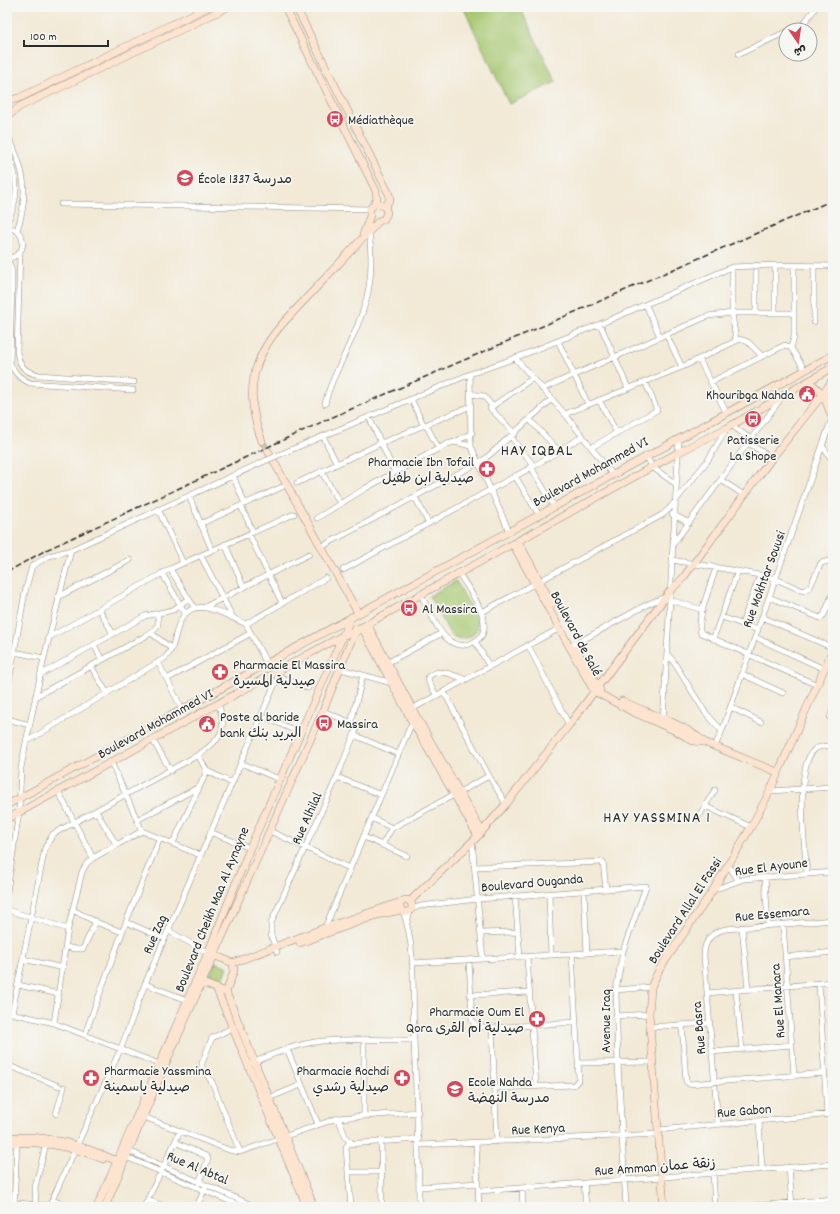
<svg xmlns="http://www.w3.org/2000/svg" width="840" height="1214" font-family="Dekko,'Playpen Sans Arabic',sans-serif">
  <style>
    .green { fill: #a5c66e; stroke: #68784c }
    .lines { fill: none; stroke-linecap: round; stroke-linejoin: round }
    .secondary-tunnel { stroke: #cac3b4; stroke-width: 7; stroke-dasharray: 7 3.5; stroke-linecap: butt }
    .street-casing { stroke: #8e8a80; stroke-width: 6 }
    .secondary-casing { stroke: #8e8a80; stroke-width: 8 }
    .street { stroke: #fff; stroke-width: 5 }
    .secondary { stroke: #fde4d0; stroke-width: 7 }
    .rail { stroke: #2b2b2b; stroke-width: 1.5; stroke-dasharray: 6 3; stroke-linecap: butt }
    .street-bridge-casing { stroke: #8e8a80; stroke-width: 6; stroke-linecap: butt }
    .street-bridge { stroke: #fff; stroke-width: 5 }
    .labels { text-anchor: middle; stroke-width: 3.5; stroke-linejoin: round; paint-order: stroke }
    .poi-label { font-size: 14px; fill: #2b2b2b; stroke: #f6f6f2; text-anchor: start }
    .street-label { font-size: 14px; fill: #2b2b2b; stroke: #f6f6f2 }
    .quarter-label { font-size: 16px; letter-spacing: 1px; fill: #2b2b2b; stroke: #f6f6f2 }
  </style>
  <rect width="100%" height="100%" fill="#f6f6f2"/>
  <filter id="ink" filterUnits="userSpaceOnUse"><feTurbulence type="fractalNoise" baseFrequency=".025" numOctaves="2"/><feDisplacementMap in="SourceGraphic" scale="8" xChannelSelector="R" yChannelSelector="G"/><feConvolveMatrix kernelMatrix="1 2 1 2 8 2 1 2 1" color-interpolation-filters="sRGB"/></filter>
  <filter id="wash" filterUnits="userSpaceOnUse"><feTurbulence type="fractalNoise" baseFrequency=".012" numOctaves="4" result="noise"/><feDisplacementMap in="SourceGraphic" scale="16" xChannelSelector="R" yChannelSelector="G"/><feGaussianBlur stdDeviation="0.9" result="paint"/><feColorMatrix in="noise" values="0 0 0 0 0 0 0 0 0 0 0 0 0 0 0 0 0 1.4 0 .05"/><feComposite in="paint" operator="in"/></filter>
  <g filter="url(#wash)">
    <rect width="100%" height="100%" fill="#f2e9d6"/>
    <path class="green" d="M467,7h53l36,75 -47,22 -45,-95z
      M456,581l22,39c1,16 -14,24 -27,15l-22,-39z
      M215,962l13,5 -7,18 -13,-5z"/>
  </g>
  <g filter="url(#ink)">
    <g class="lines">
      <path class="secondary-tunnel" d="M262,441l6,10"/>
      <g class="street-casing">
        <path id="street" d="M790,30l13,-6 12,-15
          M739,54l47,-22
          M7,107l4,6
          M7,133c17,35 23,60 10,97
          M7,151c11,24 13,48 0,71
          M61,204l309,5
          M7,228c21,0 21,30 0,30
          M20,253l-3,99c2,14 8,20 22,23l95,7
          M7,259l4,8 1,11 -2,85c5,11 10,15 20,20l103,7
          M756,265v48
          M775,265v48
          M814,266v56
          M732,267v46l4,28
          M646,305l14,32
          M600,324l28,64
          M666,334l16,33
          M558,341l30,63
          M791,348l3,-11v-71
          M515,358l50,56 47,60
          M699,359l27,53
          M470,374l1,72 38,85
          M711,382l74,-37 6,3 14,22
          M542,389l166,-73 24,-3h62
          M471,394l13,2 8,10
          M411,399l13,27
          M599,400l18,33
          M325,404c3,-16 11,-31 18,-46 22,-48 33,-72 26,-127
          M565,414l117,-47 58,-28 8,3 14,14
          M369,417l26,56
          M530,420l29,31
          M426,425l13,24
          M731,425l20,14
          M515,434l-25,-26 43,-30
          M323,436l14,28
          M511,437l23,29
          M455,442l17,-9
          M748,443l24,15
          M592,447l65,-37 -12,-29
          M823,447l10,14
          M281,454l189,-80 45,-16 85,-34 132,-57 43,-2 58,1
          M646,455l6,12 24,17
          M531,467l23,39
          M321,471l19,32
          M233,476l12,28
          M515,476l24,39
          M721,480l23,15
          M297,483l84,-40 90,-37
          M189,496l23,54
          M415,497l13,25
          M241,506l12,26
          M158,509l25,54
          M672,514l17,9
          M317,518l49,-30 81,-44 8,-2 16,4
          M200,524l82,-37
          M249,534l33,69
          M225,544l19,44
          M673,544l109,-147
          M321,547l164,-88 67,-60
          M201,556l32,62
          M672,560l88,15 16,4 27,12 7,-4 11,-24 12,-3
          M716,568c-4,13 -21,54 -15,65l116,52
          M170,569l24,38
          M343,570l191,-104 49,-30
          M162,573l23,40
          M420,593c8,14 15,34 26,45 6,6 15,9 23,6 35,-11 0,-54 -11,-72
          M58,597l72,-37
          M769,597l51,21 4,-3 9,-22
          M670,600l33,10
          M205,607l104,-53
          M99,609l14,25
          M482,612l180,-97 7,-6 39,-49 19,-32
          M722,617l36,13
          M762,617l71,31
          M246,624l80,-46
          M742,624l18,-49
          M151,633l21,16
          M755,637l69,32
          M48,638l122,-69 124,-55
          M713,639l25,-68
          M475,641l14,25
          M94,645l8,15
          M528,645l41,80
          M570,647l78,-43 17,-7
          M14,652l30,6
          M667,654l6,7 32,51 17,19
          M158,662l25,49
          M385,664l57,-31
          M91,666l16,27
          M341,669l51,14
          M742,674l41,19
          M40,675l105,-59 28,-6 15,-11
          M278,676l30,12
          M167,679l84,-46
          M444,692l45,84 17,28
          M7,693l18,-101 7,-26 17,-10 22,-6 194,-89
          M437,696l-8,-13 -1,-6c11,-10 24,-2 36,2
          M35,697l116,-64 7,-8v-11
          M730,707l31,15
          M833,708l-3,10 3,4
          M410,710l150,-82
          M262,716l39,17
          M7,719l23,6
          M663,722l16,-284
          M351,723l12,-48
          M354,735l44,19
          M152,739l19,32
          M26,742l139,-84c8,-8 9,-17 12,-28 11,-40 43,-17 69,-6l21,40
          M715,746l7,-15 110,-313
          M198,755c22,-15 31,-24 20,-51
          M111,762l31,69
          M241,763l40,17
          M207,771l25,12
          M337,777l44,18
          M715,790l-10,16 46,21
          M58,791l35,67
          M770,791l63,-4
          M96,811l20,33
          M372,818l20,10 97,-52
          M697,819l8,-13
          M137,820l62,-33
          M270,831l79,37
          M210,832l40,16
          M364,837l43,19
          M472,841l11,118
          M382,845l10,-17
          M729,866l9,14
          M475,867l128,-5 3,27
          M807,874c-2,-25 -13,-109 8,-125 5,-3 12,-3 18,-4
          M765,878l3,47
          M713,890l31,-11 89,-7
          M584,891l3,62
          M7,892l12,-80 2,-44 5,-26 18,-84 27,-108
          M549,894l2,61
          M515,896l5,61
          M412,909l8,-3 58,-7 168,-13 -23,65 -7,39 2,74 8,143
          M7,910l61,19
          M73,910l25,13 24,9
          M403,911c14,38 9,88 11,128 2,56 5,112 5,168
          M126,922l39,17
          M407,923l3,-12
          M783,924l11,152
          M742,927l6,62
          M324,930l89,-210
          M169,931l39,22
          M482,933l36,-1
          M66,947l9,2h8l13,-28
          M277,952l-6,-17v-12l66,-146 19,-47 -2,-6 -31,-13
          M527,957l9,129
          M785,957l48,-5
          M23,959l40,9
          M469,960l3,60 4,6 16,2 84,-6
          M412,963l211,-12
          M145,984l42,16
          M819,984l8,130
          M18,985l41,9
          M616,990l35,-3
          M736,991l6,58
          M707,993l126,-11
          M470,995l59,-3
          M7,1012l47,11 105,41
          M12,1013l33,-165 8,-14 145,-79 9,16 -34,72
          M616,1016l33,-2
          M54,1023l14,-94 14,-57 5,-9 6,-5 49,-27 58,24
          M682,1025l4,56 3,3 136,-11
          M234,1027l-22,11 -10,25v5l10,14 28,70
          M650,1027l59,-4
          M492,1028l5,114
          M85,1034l41,-112 34,-84
          M287,1049l31,75
          M712,1052l80,-7
          M253,1063c19,-9 41,-18 62,-21 32,-4 66,-2 99,-2
          M578,1063l74,-1
          M7,1065l52,21
          M494,1088l80,-3 5,-6 -7,-125
          M269,1098l32,-13
          M56,1114l8,-27
          M364,1115v-75
          M144,1117l85,33 11,2 98,-34 80,-6
          M338,1118l8,20 5,4
          M759,1121l3,48
          M718,1124l-14,-168c0,-15 7,-24 22,-27l107,-9
          M658,1130l175,-16
          M381,1140l1,67
          M175,1142l5,-11
          M476,1143l3,64
          M419,1145l239,-11
          M129,1151l127,56
          M126,1157l117,50
          M789,1167l3,40
          M349,1172h32
          M713,1173l2,34
          M584,1183l2,24
          M419,1187l59,-4
          M522,1188l1,19
          M479,1191l354,-27
          M52,1200l19,7
          M148,1200l17,7
          M7,1202l43,4
          M36,1205l-1,-18 11,-43
          M14,1207l3,-67
          M49,1207l72,-159 24,-64 136,-314
          M144,1207l31,-65 31,14 2,3 -9,24
          M197,1207l8,-19
          M351,1207l-5,-59 2,-4 71,-5
          M742,1207l91,-8"/>
      </g>
      <g class="secondary-casing">
        <path id="secondary" d="M285,7l91,184 1,9 -7,9v7l-7,19
          M296,7l93,187 1,5 -5,8
          M7,101l12,-3 189,-91
          M7,117l12,-10 209,-100
          M833,379l-10,15 10,26
          M262,441c-18,-46 -11,-83 22,-119l77,-82 18,-19 5,-2 3,-6 -2,-6 -6,-3h-4
          M268,451l90,162
          M518,541l34,63
          M513,544l81,147 37,20 45,20 17,10 11,1 73,30
          M367,624l48,90 67,118
          M362,627l50,94 66,115
          M576,649l24,41
          M622,701c27,13 59,21 82,41
          M7,805c276,-150 551,-300 826,-450
          M7,819l333,-182 22,-10 317,-175 48,-24 106,-61
          M400 906a6 6 0 1 1 12 0a6 6 0 1 1-12 0Z
          M410,901l68,-65 28,-32 63,-79 101,-134 13,-13 89,-120 51,-64 -14,-13
          M300,943l77,-28 24,-5
          M233,963l91,-35 77,-26
          M200,982l26,10 8,-21 -1,-8 -22,-9
          M217,990l90,217
          M226,992l88,215
          M7,1138c38,-5 76,8 110,23
          M7,1144c32,-4 66,3 96,15
          M97,1207l111,-254 42,-105 101,-231
          M105,1207l60,-142 158,-354 28,-70 8,-13
          M664,1207l-15,-193 2,-27 8,-17 54,-80 38,-63 19,-36 63,-142"/>
      </g>
      <use href="#street" class="street"/>
      <use href="#secondary" class="secondary"/>
      <path class="rail" d="M7,572l39,-22 280,-130 507,-220"/>
      <g class="street-bridge-casing">
        <path id="street-bridge" d="M265,461l16,-7"/>
      </g>
      <use href="#street-bridge" class="street-bridge"/>
    </g>
  </g>
  <defs>
    <g id="bus-disc" transform="scale(0.9)"><circle r="9.5" fill="#d1495b" stroke="#f6f6f2"/><path d="M-5-6H5V4H4V6H2V4H-2V6H-4V4H-5ZM-3.5-4V0h7V-4ZM-3.5 1.2v1.5H-2V1.2ZM2 1.2v1.5H3.5V1.2Z" fill="#fff"/></g>
    <g id="school-disc" transform="scale(0.9)"><circle r="9.5" fill="#d1495b" stroke="#f6f6f2"/><path d="M0-5L7-2L0 1L-7-2ZM-4 1L0 2.5L4 1V4Q0 6-4 4Z" fill="#fff"/></g>
    <g id="civic-disc" transform="scale(0.9)"><circle r="9.5" fill="#d1495b" stroke="#f6f6f2"/><path d="M-.6-6.5H3V-4.5H.6V-3L4-1V1h2V6H-6V1h2V-1L-.6-3ZM-1.2 2.5V6h2.4V2.5Z" fill="#fff"/></g>
    <g id="pharmacy-disc" transform="scale(0.9)"><circle r="9.5" fill="#d1495b" stroke="#f6f6f2"/><path d="M-2-6h4v4h4v4h-4v4h-4v-4h-4v-4h4Z" fill="#fff"/></g>
  </defs>
  <g fill-rule="evenodd">
    <use href="#bus-disc" x="335" y="119"/>
    <use href="#school-disc" x="185" y="178"/>
    <use href="#civic-disc" x="807" y="394"/>
    <use href="#bus-disc" x="753" y="419"/>
    <use href="#pharmacy-disc" x="487" y="469"/>
    <use href="#bus-disc" x="409" y="608"/>
    <use href="#pharmacy-disc" x="220" y="672"/>
    <use href="#bus-disc" x="324" y="723"/>
    <use href="#civic-disc" x="207" y="724"/>
    <use href="#pharmacy-disc" x="537" y="1019"/>
    <use href="#pharmacy-disc" x="91" y="1078"/>
    <use href="#pharmacy-disc" x="402" y="1078"/>
    <use href="#school-disc" x="455" y="1089"/>
  </g>
  <g class="labels">
    <g class="poi-label">
      <text x="348" y="124">Médiathèque</text>
      <text x="198" y="183">École مدرسة 1337</text>
      <text x="794" y="399" text-anchor="end">Khouribga Nahda</text>
      <text x="753" y="444" text-anchor="middle">Patisserie<tspan x="753" dy="16">La Shope</tspan></text>
      <text x="474" y="466" text-anchor="end">Pharmacie Ibn Tofail<tspan x="474" dy="16">صيدلية ابن طفيل</tspan></text>
      <text x="422" y="613">Al Massira</text>
      <text x="233" y="669">Pharmacie El Massira<tspan x="233" dy="16">صيدلية المسيرة</tspan></text>
      <text x="220" y="721">Poste al baride<tspan x="220" dy="16">bank البريد بنك</tspan></text>
      <text x="337" y="728">Massira</text>
      <text x="524" y="1016" text-anchor="end">Pharmacie Oum El<tspan x="524" dy="16">Qora صيدلية أم القرى</tspan></text>
      <text x="104" y="1075">Pharmacie Yassmina<tspan x="104" dy="16">صيدلية ياسمينة</tspan></text>
      <text x="389" y="1075" text-anchor="end">Pharmacie Rochdi<tspan x="389" dy="16">صيدلية رشدي</tspan></text>
      <text x="468" y="1086">Ecole Nahda<tspan x="468" dy="16">مدرسة النهضة</tspan></text>
    </g>
    <g class="street-label">
      <text transform="translate(590 471) rotate(-29)" y="5">Boulevard Mohammed VI</text>
      <text transform="translate(763 579) rotate(-70)" y="5">Rue Mokhtar Souusi</text>
      <text transform="translate(577 633) rotate(62)" y="5">Boulevard de Salé</text>
      <text transform="translate(155 723) rotate(-29)" y="5">Boulevard Mohammed VI</text>
      <text transform="translate(306 818) rotate(-66)" y="5">Rue Alhilal</text>
      <text transform="translate(771 866) rotate(-7)" y="5">Rue El Ayoune</text>
      <text transform="translate(532 882) rotate(-5)" y="5">Boulevard Ouganda</text>
      <text transform="translate(211 909) rotate(-68)" y="5">Boulevard Cheikh Maa Al Aynayne</text>
      <text transform="translate(684 910) rotate(-57)" y="5">Boulevard Allal El Fassi</text>
      <text transform="translate(772 913) rotate(-5)" y="5">Rue Essemara</text>
      <text transform="translate(154 934) rotate(-66)" y="5">Rue Zag</text>
      <text transform="translate(777 1001) rotate(-94)" y="5">Rue El Manara</text>
      <text transform="translate(605 1021) rotate(-90)" y="5">Avenue Iraq</text>
      <text transform="translate(698 1028) rotate(-95)" y="5">Rue Basra</text>
      <text transform="translate(744 1110) rotate(-5)" y="5">Rue Gabon</text>
      <text transform="translate(538 1128) rotate(-3)" y="5">Rue Kenya</text>
      <text transform="translate(655 1166) rotate(-4)" y="5">Rue Amman زنقة عمان</text>
      <text transform="translate(198 1167) rotate(23)" y="5">Rue Al Abtal</text>
    </g>
    <g class="quarter-label">
      <text x="537" y="455">HAY IQBAL</text>
      <text x="657" y="822">HAY YASSMINA 1</text>
    </g>
  </g>
  <rect width="840" height="1214" fill="none" stroke="#f6f6f2" stroke-width="24"/>
  <g transform="translate(798 42) rotate(167)"><circle r="19" fill="#f6f6f2" stroke="#a5a5a2"/>
  <path d="M0-3L7 15L0 10L-7 15Z" fill="#d1495b"/>
  <text y="-6" font-size="11" font-weight="bold" text-anchor="middle" fill="#2b2b2b">ش</text>
  </g>
  <path d="M24 40v6h84v-6" fill="none" stroke="#2b2b2b" stroke-width="2"/>
  <text x="30" y="40" font-size="12" fill="#2b2b2b" stroke="#f6f6f2" stroke-width="3" paint-order="stroke">100 m</text>
</svg>
